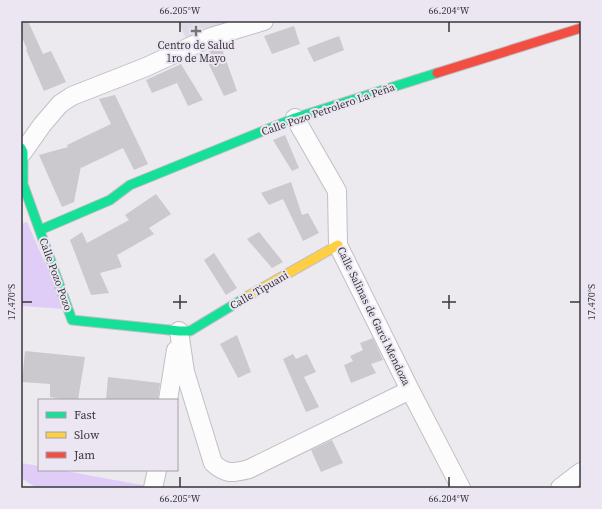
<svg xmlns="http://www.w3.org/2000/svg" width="602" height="509" font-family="'Source Serif 4',serif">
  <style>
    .built { fill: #dfdae7 }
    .green { fill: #e0cdf7 }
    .building { fill: #cbc9cd }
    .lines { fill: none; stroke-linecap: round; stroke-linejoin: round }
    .street-casing { stroke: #c1bfc4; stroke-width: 20 }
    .fast-casing { stroke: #c1bfc4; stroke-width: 11 }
    .slow-casing { stroke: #c1bfc4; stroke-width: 11 }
    .jam-casing { stroke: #c1bfc4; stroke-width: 11 }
    .street { stroke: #fcfcfd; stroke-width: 18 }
    .fast { stroke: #16e098; stroke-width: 9 }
    .slow { stroke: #ffcf43; stroke-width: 9 }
    .jam { stroke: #f24e42; stroke-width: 9 }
    .ticks { fill: none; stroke: #39373b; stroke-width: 1.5 }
    .poi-dot { fill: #78757a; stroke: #ebe6f2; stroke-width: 1.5 }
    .labels { text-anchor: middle; stroke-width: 4; stroke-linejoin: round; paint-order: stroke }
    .poi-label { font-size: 11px; fill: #39373b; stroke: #ebe6f2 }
    .street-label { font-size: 11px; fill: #39373b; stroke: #ebe6f2 }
    .neatline { fill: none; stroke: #39373b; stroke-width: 1.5 }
    .ticks-label { font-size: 10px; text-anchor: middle; fill: #39373b }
  </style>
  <rect width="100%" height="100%" fill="#ece9ef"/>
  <path class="built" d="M178,21h54l-45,20z"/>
  <path class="green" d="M27,222l38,87 -44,-3v-82z
    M21,463l18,3v4h21l98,18h-121l-16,-10z"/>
  <path class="building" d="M21,21h7l15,33 8,-3 15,31 -22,9 -18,-41 1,-1 -6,-14z
    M294,26l6,18 -28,10 -8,-18z
    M339,36l5,14 -30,12 -7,-14z
    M221,46l16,45 -13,5 -20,-42z
    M181,64l22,36 -15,6 -11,-23 -25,10 -6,-13z
    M115,95l33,69 -14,6 -11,-22 -42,20v-2l-7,36 -12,5 -23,-52 29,-8 -1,-2 44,-21 -12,-25z
    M285,135l14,33 -7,3 -19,-31z
    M291,182l11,33 6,-2 11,20 -16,8 -20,-42 -14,6 -8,-12z
    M156,194l15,20 -22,14 5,6 -37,21 5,12 -22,6 9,20 -18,2 -21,-55 12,-8 5,11 42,-23 -4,-5z
    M259,232l24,30 -11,6 -25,-29z
    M214,253l23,35 -11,7 -22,-35z
    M237,335l14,37 -13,6 -18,-34z
    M373,338l10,22 -12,4 5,9 -25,10 -7,-18 9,-4 -3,-5 13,-6 -3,-7z
    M25,351l60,6 -7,43h-13l-15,-3v-13l-28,-2z
    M293,354l3,5 11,-5 9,18 -12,5 15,30 -13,5 -23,-53z
    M108,377l52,6 -2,17h-52z
    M332,440l11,23 -22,9 -10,-22z"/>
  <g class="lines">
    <g class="street-casing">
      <path id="street" d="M295,118l42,73 1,54 72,145 51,98
        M23,152l19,-27 18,-21 12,-8 74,-29 65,-30 53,-16
        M179,331l6,41 28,91c13,12 20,10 36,6l161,-79
        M168,400l8,-50
        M153,488l4,-18
        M560,488l21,-16"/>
    </g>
    <g class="fast-casing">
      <path id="fast" d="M21,148l2,4v32l49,136 107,11h11l58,-35
        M40,230l70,-30 20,-15 165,-67 142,-45"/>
    </g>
    <g class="slow-casing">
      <path id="slow" d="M248,296l90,-51"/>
    </g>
    <g class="jam-casing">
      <path id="jam" d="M437,73l144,-45"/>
    </g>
    <use href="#street" class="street"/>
    <use href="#fast" class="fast"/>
    <use href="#slow" class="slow"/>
    <use href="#jam" class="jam"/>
  </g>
  <path class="ticks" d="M180,22v10M449,22v10M180,295v14M449,295v14M22,302h10M173,302h14M442,302h14M570,302h10M180,477v10M449,477v10"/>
  <path class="poi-dot" d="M194 25h4v4h4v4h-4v4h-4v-4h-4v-4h4z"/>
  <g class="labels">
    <g class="poi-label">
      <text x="196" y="49">Centro de Salud<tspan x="196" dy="13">1ro de Mayo</tspan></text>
    </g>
    <g class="street-label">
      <text transform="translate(328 109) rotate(-19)" y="4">Calle Pozo Petrolero La Peña</text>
      <text transform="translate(56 274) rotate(70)" y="4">Calle Pozo Pozo</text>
      <text transform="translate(259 290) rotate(-30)" y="4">Calle Tipuani</text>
      <text transform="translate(374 316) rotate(64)" y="4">Calle Salinas de Garci Mendoza</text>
    </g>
  </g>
  <rect width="602" height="509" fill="none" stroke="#ebe6f2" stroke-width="44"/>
  <rect x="38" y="399" width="140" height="72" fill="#ebe6f2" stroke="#a4a0a9"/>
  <rect x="46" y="412" width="20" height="6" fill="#16e098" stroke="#a4a0a9"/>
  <text x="74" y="419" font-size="12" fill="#39373b">Fast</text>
  <rect x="46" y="432" width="20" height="6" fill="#ffcf43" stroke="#a4a0a9"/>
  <text x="74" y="439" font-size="12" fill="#39373b">Slow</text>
  <rect x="46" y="452" width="20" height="6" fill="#f24e42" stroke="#a4a0a9"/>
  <text x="74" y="459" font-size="12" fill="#39373b">Jam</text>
  <rect x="22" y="22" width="558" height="465" class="neatline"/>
  <g class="ticks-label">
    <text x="180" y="14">66.205°W</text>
    <text x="449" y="14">66.204°W</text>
    <text transform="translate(11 302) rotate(-90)" y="4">17.470°S</text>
    <text transform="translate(591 302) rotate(-90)" y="4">17.470°S</text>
    <text x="180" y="502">66.205°W</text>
    <text x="449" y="502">66.204°W</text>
  </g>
</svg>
